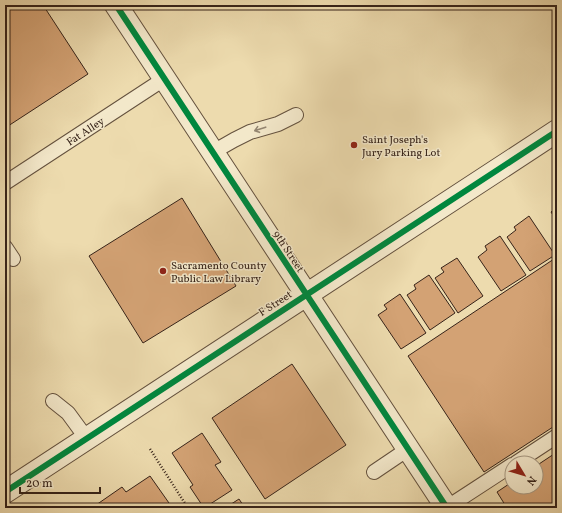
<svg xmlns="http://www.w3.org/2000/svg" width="562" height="513" font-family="Vollkorn,serif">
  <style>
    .building { fill: #d3a274; stroke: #362319 }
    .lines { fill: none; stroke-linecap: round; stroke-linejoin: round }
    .service-casing { stroke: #64513e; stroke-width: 16 }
    .minor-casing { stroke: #64513e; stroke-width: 24 }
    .path { stroke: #362319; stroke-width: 2.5; stroke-dasharray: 1 2; stroke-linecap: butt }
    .service { stroke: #f3e8ca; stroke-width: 14 }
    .minor { stroke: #f3e8ca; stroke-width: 22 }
    .cycleway-casing { stroke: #f3e8ca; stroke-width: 8 }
    .cycleway { stroke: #00873e; stroke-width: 6 }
    .oneway { stroke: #948672 }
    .poi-dot { fill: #8f2418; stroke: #f3e8ca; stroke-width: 1.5 }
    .labels { text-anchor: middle; stroke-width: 3; stroke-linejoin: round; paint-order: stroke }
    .street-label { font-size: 11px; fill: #362319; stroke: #f3e8ca }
    .poi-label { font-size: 11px; fill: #362319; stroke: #f3e8ca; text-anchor: start }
  </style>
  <rect width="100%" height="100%" fill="#eddbae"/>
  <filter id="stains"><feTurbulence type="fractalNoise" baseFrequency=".005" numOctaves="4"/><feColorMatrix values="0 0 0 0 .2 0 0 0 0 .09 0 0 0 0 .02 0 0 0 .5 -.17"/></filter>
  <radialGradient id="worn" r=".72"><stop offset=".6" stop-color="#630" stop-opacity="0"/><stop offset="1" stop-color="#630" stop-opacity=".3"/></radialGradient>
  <path class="building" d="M5,5h38l45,69 -83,54z
    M182,198l54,88 -93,57 -54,-87z
    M557,207v14l-6,-9z
    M529,216l26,39 -25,16 -23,-34 9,-7 -2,-3z
    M500,236l26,39 -25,16 -23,-34 9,-7 -2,-4z
    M557,257v161l-3,1 -1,8 -69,45 -76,-116z
    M457,258l26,38 -25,17 -23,-35 9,-6 -3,-4z
    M429,275l26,38 -25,17 -23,-35 9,-6 -2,-4z
    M400,294l26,39 -25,16 -23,-34 9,-6 -3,-4z
    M292,364l54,81 -81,54 -53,-81z
    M202,433l19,29 -6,3 17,25 -28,18 -14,-21 3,-2 -21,-32z
    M557,452v56h-50l-10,-16 15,-10v5h24v-21z
    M150,476l19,27 -8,5h-63l-2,-3 26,-18 4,5z
    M239,499l6,9h-20z"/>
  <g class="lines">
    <g class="service-casing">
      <path id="service" d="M213,152l21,-12 16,-8 28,-8 18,-9
        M5,183l159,-104
        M5,247l8,12
        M53,401l15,12 19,26
        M516,463l41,-27
        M374,472l34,-23
        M446,508l66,-43"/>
    </g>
    <g class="minor-casing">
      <path id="minor" d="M116,5l331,503
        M5,492l552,-361"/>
    </g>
    <path class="path" d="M150,449l38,59"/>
    <use href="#service" class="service"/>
    <use href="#minor" class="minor"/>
    <g class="cycleway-casing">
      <path id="cycleway" d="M116,5l331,503
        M5,492l552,-361"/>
    </g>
    <use href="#cycleway" class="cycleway"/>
  </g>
  <defs><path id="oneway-shaft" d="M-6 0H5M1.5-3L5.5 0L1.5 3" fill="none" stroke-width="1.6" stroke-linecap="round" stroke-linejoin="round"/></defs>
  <use class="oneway" href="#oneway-shaft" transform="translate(260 129) rotate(162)"/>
  <g class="poi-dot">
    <circle cx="354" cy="145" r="4"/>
    <circle cx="163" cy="271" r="4"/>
  </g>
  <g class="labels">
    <g class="street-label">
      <text transform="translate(85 131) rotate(-33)" y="4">Fat Alley</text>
      <text transform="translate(289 251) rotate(57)" y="4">9th Street</text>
      <text transform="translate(275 303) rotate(-33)" y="4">F Street</text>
    </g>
    <g class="poi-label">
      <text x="362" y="143">Saint Joseph's<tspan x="362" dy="13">Jury Parking Lot</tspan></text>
      <text x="171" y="269">Sacramento County<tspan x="171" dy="13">Public Law Library</tspan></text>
    </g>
  </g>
  <rect width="562" height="513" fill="none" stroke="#eddbae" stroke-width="20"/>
  <rect x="6" y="6" width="550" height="501" fill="none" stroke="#362319" stroke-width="2"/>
  <rect x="10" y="10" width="542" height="493" fill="none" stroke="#362319"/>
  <g transform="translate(524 475) rotate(128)"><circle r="19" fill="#f3e8ca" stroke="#a79983"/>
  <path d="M0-3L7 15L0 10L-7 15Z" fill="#8f2418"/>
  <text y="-6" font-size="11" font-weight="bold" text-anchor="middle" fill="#362319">N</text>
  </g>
  <path d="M20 487v6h80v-6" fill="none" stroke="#362319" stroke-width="2"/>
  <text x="26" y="487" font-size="12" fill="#362319" stroke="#f3e8ca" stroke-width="3" paint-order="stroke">20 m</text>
  <rect width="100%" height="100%" filter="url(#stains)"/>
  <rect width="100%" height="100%" fill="url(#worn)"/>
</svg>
